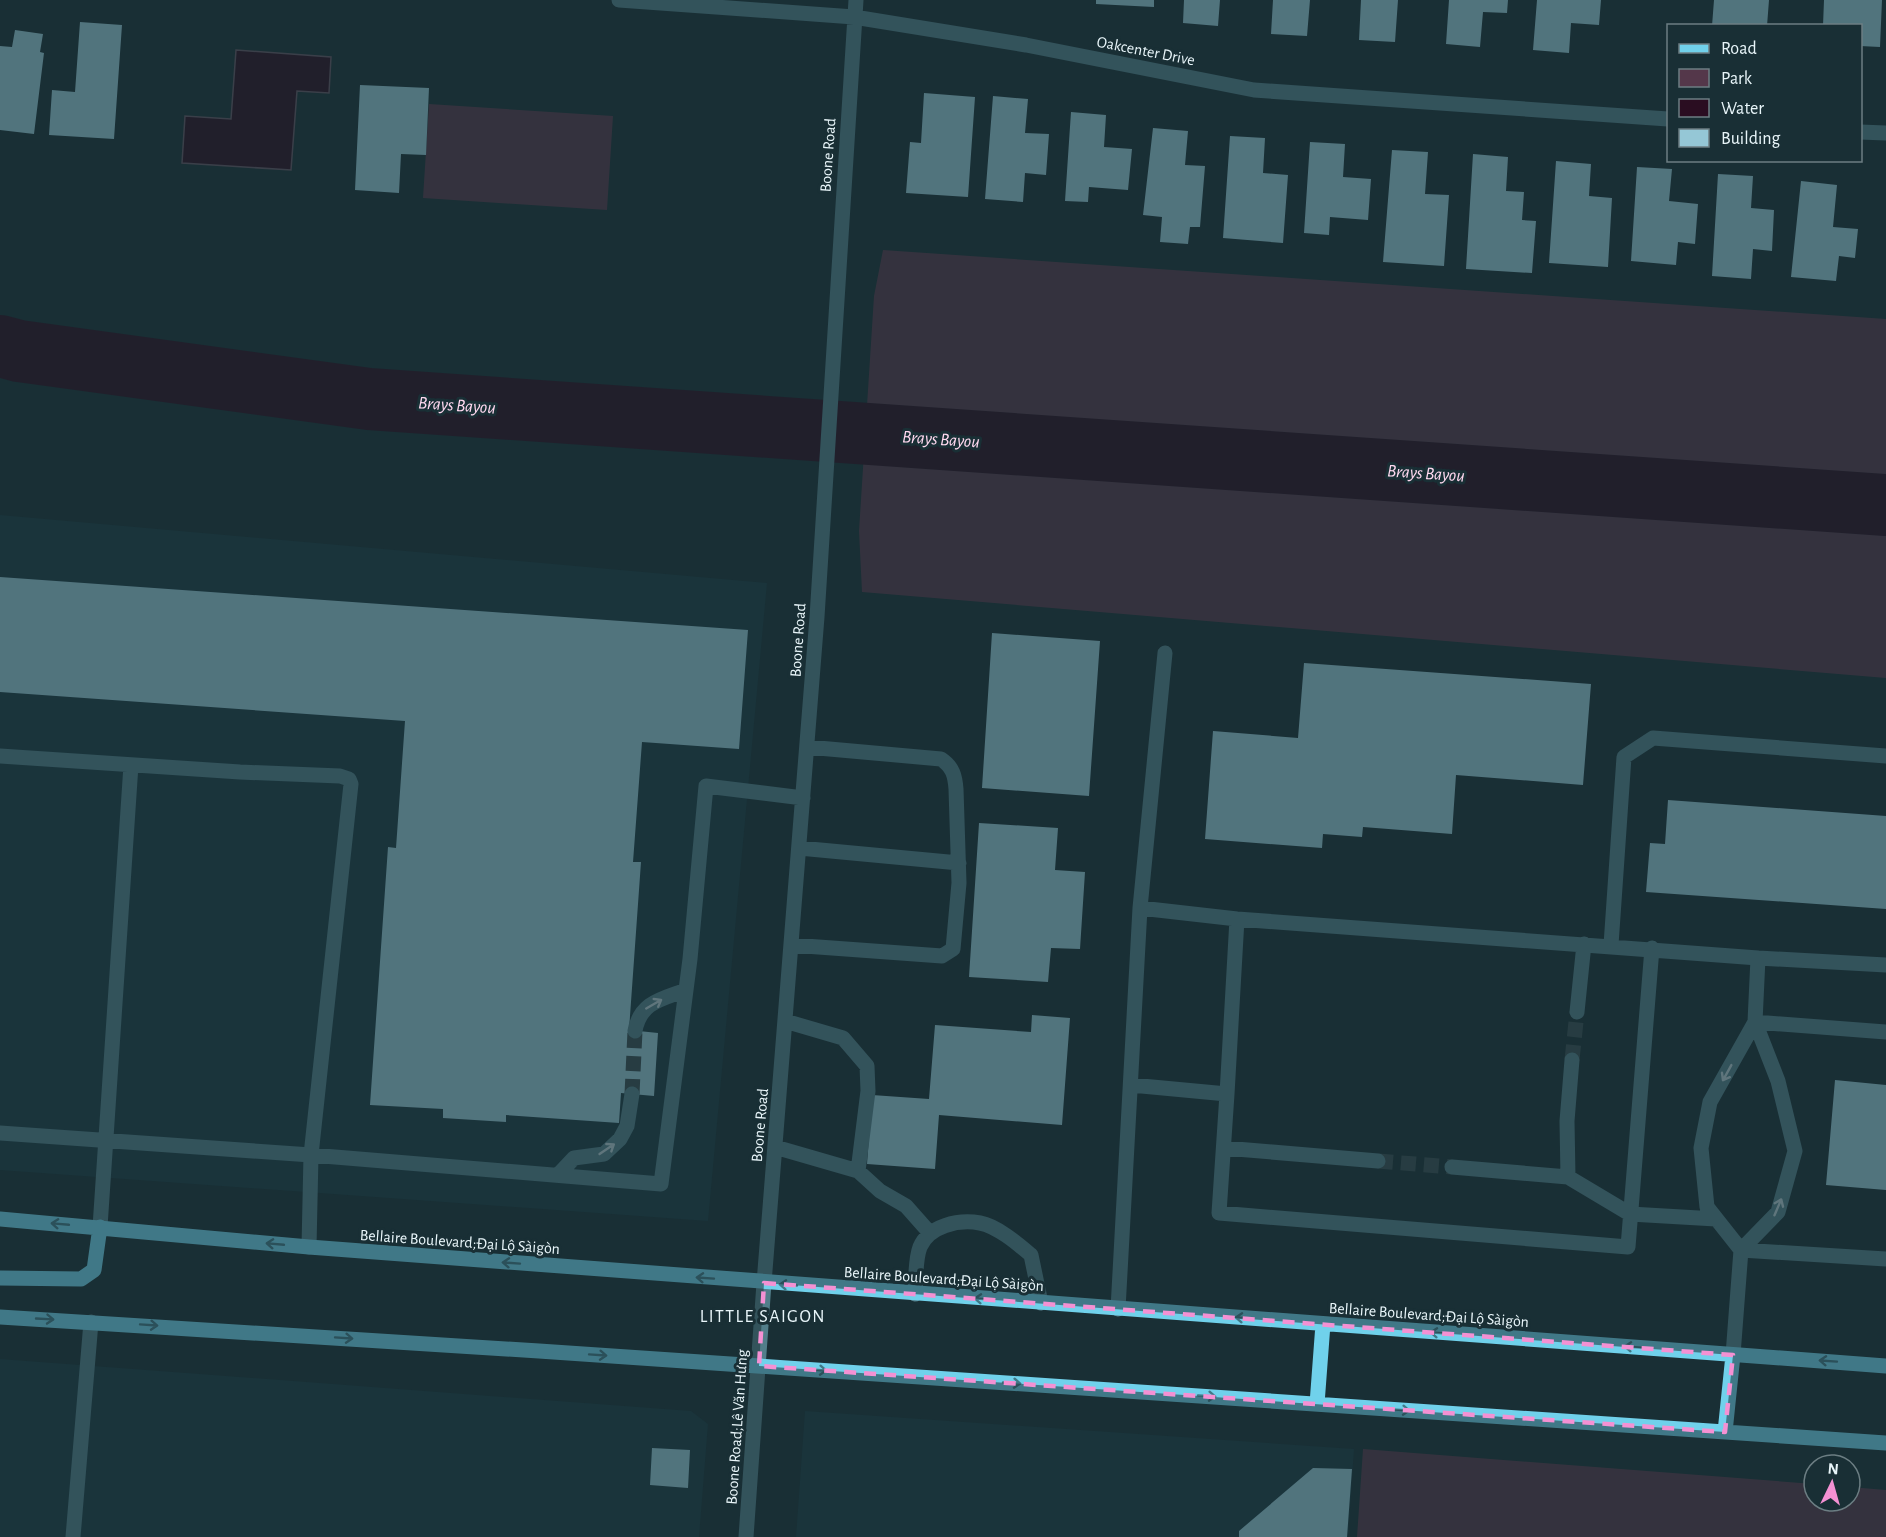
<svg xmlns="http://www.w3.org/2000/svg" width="1886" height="1537" font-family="'Alegreya Sans',sans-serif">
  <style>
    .built { fill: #1b3a43 }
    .green { fill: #54374a }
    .water { fill: #2a0d21; stroke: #635362; stroke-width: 1.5 }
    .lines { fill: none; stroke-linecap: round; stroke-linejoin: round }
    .river { stroke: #2a0d21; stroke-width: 62 }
    .building { fill: #95c7d6 }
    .minor-tunnel { stroke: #384d52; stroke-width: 15; stroke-dasharray: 15 8; stroke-linecap: butt }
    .minor { stroke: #527e8a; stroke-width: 15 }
    .major { stroke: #70d1eb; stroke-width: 15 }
    .oneway { stroke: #b4cbd2 }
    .oneway2 { stroke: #407887 }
    .marked { fill: none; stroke: #f491d3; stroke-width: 4.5; stroke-dasharray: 12 8; stroke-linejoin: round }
    .labels { text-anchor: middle; stroke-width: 6; stroke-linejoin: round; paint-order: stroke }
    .street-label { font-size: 16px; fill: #e8f5f9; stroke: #192f35 }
    .water-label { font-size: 18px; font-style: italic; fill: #fed8ef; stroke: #192f35 }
    .neighbourhood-label { font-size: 18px; letter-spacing: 1.5px; fill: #e8f5f9; stroke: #192f35 }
  </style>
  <rect width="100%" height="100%" fill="#192f35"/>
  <path class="built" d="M0,515l767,68 -59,638 -708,-51z
    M0,1359l691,52 17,13 -9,113h-699z
    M805,1411l549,38 -6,88h-552z"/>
  <path class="green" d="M429,104l184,12 -6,94 -184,-12z
    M883,250l1003,69v359l-1024,-86 -3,-61 15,-235z
    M1363,1449l451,35v17h36v-14l36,3v47h-529z"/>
  <path class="water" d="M236,50l95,7 -2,36 -32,-2 -6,79 -109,-7 3,-47 46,3z"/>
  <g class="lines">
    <path class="river" d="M0,346l19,5 350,48 1517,106"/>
  </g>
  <path class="building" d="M1096,0h58v7l-58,-3z
    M1184,0h36l-2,26 -35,-3z
    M1273,0h37l-3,36 -36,-2z
    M1361,0h37l-3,42 -36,-2z
    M1449,0h59l-1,13 -24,-1 -3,35 -34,-3z
    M1537,0h64l-2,25 -28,-2 -2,30 -36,-3z
    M1714,0h55l-2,26h-55z
    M1824,0h58l-2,47 -20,-1v-20h-37z
    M80,22l42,3 -8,114 -65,-4 3,-45 23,2z
    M15,30l28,4 -3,18 4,1 -10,81 -34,-4v-84l12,1z
    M360,85l69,3 -3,67 -25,-1 -2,39 -44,-3z
    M924,93l51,4 -7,100 -62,-4 4,-51 11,1z
    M993,96l35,3 -3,34 24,1 -3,41 -21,-2 -2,29 -38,-3z
    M1071,112l35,3 -2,32 28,2 -4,41 -39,-3 -1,15 -23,-1z
    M1153,128l35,3 -3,34 20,1 -5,61h-10l-2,17 -28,-2 2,-25 -19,-2z
    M1230,136l35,2 -2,35 25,2 -5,68 -60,-5z
    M1310,142l35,2 -2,33 28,2 -3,41 -38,-3 -1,18 -25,-2z
    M1392,150l36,2 -3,42 24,1 -5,71 -61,-4z
    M1473,154l35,3 -2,34 18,1 -2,28 14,1 -4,52 -66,-4z
    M1556,161l35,3 -2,32 23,2 -4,69 -59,-4z
    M1637,167l35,2 -3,32 29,3 -3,40 -17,-2 -2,23 -45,-4z
    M1718,174l35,2 -2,32 23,2 -2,41 -19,-2 -2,30 -39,-3z
    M1801,181l36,4 -4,42 25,2 -3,29 -16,-2 -3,25 -45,-4z
    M0,577l748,53 -9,119 -97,-7 -9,120h8l-12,168 29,3 -4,63 -33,-3 -2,30 -113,-8v7l-63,-4v-9l-73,-4 18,-258 8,1 9,-127 -405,-29z
    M992,633l108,8 -11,155 -107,-8z
    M1304,663l287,21 -8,101 -127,-10 -4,59 -89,-7 -1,10 -39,-3 -1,14 -117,-9 8,-108 85,7z
    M1668,800l218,16v93l-240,-17 4,-49 15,1z
    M979,823l79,5 -3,42 30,2 -5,77 -29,-1 -3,34 -79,-5z
    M1032,1015l38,3 -8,107 -123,-10 -4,54 -68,-5 5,-69 57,4 6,-74 96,7z
    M1835,1080l51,5v105l-60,-5z
    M652,1448l38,2 -2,38 -38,-3z
    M1313,1468l39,1 -5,68h-108v-6z"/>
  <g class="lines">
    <path class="minor-tunnel" d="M1572,1060l5,-48
      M632,1094l3,-63
      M1378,1161l74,6"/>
    <path class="minor" d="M619,0l235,17 172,28 228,45 414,29
      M1860,132l26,1
      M0,756l240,16 100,4 9,3 2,5 -40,371 -2,92
      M799,848l160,15
      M1140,908l25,-255
      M791,945l151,11 11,-7 6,-66 -3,-94c-1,-13 -3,-22 -15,-30l-134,-12
      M1611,945l13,-188 29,-19 233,18
      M1758,958l128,7
      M1577,1012l7,-68
      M785,1021l58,17 24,28 1,25 -10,80
      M1755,1022l-45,80 -9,46 6,59 34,43 145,9
      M1755,1022l131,10
      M635,1031c5,-29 27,-32 51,-41
      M1572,1060l-5,61 1,56 62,37 86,5
      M1131,1085l96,9 10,-175
      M1227,1094l-8,119 409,34 24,-299
      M0,1133l311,22 350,29 29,-225 16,-173 97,12
      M775,1147l83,24 22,20 26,15 23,26
      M1224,1148l154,13
      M1452,1167l116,10
      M558,1175l16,-17 30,-4 16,-15 7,-13 5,-32
      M100,1227l31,-462
      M915,1294c1,-15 0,-34 5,-47 9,-21 38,-28 60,-24 17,3 38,21 51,32l10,48
      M1118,1309l22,-401 97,11 521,39 -3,64 23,59 17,70 -17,61 -37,38 -8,105
      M73,1537l18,-215
      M746,1537l18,-254 53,-666 39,-617"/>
    <path class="major" d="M0,1219l309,28 1577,119
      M0,1278l81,1 13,-9 6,-43
      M0,1317l539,34 1347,92
      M1317,1404l6,-80
      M1725,1432l8,-77"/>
  </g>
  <defs><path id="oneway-shaft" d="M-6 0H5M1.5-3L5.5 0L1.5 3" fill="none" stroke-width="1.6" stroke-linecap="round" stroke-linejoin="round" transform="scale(1.5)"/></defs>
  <g class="oneway">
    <use href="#oneway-shaft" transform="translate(654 1004) rotate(-30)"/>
    <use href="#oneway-shaft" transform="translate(1727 1073) rotate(119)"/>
    <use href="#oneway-shaft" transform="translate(607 1149) rotate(-34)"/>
    <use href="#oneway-shaft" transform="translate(1778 1207) rotate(-67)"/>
  </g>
  <g class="oneway2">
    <use href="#oneway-shaft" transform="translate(60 1224) rotate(-175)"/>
    <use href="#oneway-shaft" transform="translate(275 1244) rotate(-175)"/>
    <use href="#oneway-shaft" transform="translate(511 1263) rotate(-176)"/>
    <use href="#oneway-shaft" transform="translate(705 1278) rotate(-176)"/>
    <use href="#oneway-shaft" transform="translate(788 1285) rotate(-176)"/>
    <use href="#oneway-shaft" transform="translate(983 1299) rotate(-176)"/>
    <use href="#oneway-shaft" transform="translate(1244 1318) rotate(-176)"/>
    <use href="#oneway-shaft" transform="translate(45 1319) rotate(3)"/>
    <use href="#oneway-shaft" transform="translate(149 1325) rotate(4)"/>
    <use href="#oneway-shaft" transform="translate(1439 1333) rotate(-176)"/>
    <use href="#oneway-shaft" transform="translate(344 1338) rotate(4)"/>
    <use href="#oneway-shaft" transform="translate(1633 1347) rotate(-176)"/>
    <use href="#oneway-shaft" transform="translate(598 1355) rotate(4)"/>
    <use href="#oneway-shaft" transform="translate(1828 1361) rotate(-176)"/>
    <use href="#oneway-shaft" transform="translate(818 1370) rotate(4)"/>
    <use href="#oneway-shaft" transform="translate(1012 1383) rotate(4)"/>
    <use href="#oneway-shaft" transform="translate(1207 1396) rotate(4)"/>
    <use href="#oneway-shaft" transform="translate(1401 1410) rotate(4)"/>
  </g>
  <path d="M0 0H1886V1537H0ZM764,1283l969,72 -8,77 -966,-66z" fill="#192f35" fill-opacity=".55" fill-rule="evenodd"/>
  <path class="marked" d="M764,1283l969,72 -8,77 -966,-66z"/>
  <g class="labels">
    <g class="street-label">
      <text transform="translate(1146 50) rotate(11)" y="6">Oakcenter Drive</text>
      <text transform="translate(827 155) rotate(-86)" y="6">Boone Road</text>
      <text transform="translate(797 640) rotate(-86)" y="6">Boone Road</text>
      <text transform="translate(759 1125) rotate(-85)" y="6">Boone Road</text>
      <text transform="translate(460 1241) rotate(4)" y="6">Bellaire Boulevard;Đại Lộ Sàigòn</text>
      <text transform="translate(944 1278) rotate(4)" y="6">Bellaire Boulevard;Đại Lộ Sàigòn</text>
      <text transform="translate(1429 1314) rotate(4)" y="6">Bellaire Boulevard;Đại Lộ Sàigòn</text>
      <text transform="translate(736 1427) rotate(-86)" y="6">Boone Road;Lê Văn Hưng</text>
    </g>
    <g class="water-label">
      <text transform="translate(457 405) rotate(4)" y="6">Brays Bayou</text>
      <text transform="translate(941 439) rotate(4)" y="6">Brays Bayou</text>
      <text transform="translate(1426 473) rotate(4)" y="6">Brays Bayou</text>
    </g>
    <g class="neighbourhood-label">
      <text x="763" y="1322">LITTLE SAIGON</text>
    </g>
  </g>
  <rect x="1667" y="24" width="195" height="138" fill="#192f35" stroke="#6c7e83" stroke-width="1.5"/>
  <rect x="1679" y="44" width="30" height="9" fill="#70d1eb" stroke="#6c7e83" stroke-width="1.5"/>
  <text x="1721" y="54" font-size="18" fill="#e8f5f9">Road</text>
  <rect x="1679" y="69" width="30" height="18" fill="#54374a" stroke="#6c7e83" stroke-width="1.5"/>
  <text x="1721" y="84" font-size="18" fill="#e8f5f9">Park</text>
  <rect x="1679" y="99" width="30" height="18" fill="#2a0d21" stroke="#6c7e83" stroke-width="1.5"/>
  <text x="1721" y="114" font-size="18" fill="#e8f5f9">Water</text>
  <rect x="1679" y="129" width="30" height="18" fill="#95c7d6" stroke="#6c7e83" stroke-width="1.5"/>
  <text x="1721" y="144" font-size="18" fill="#e8f5f9">Building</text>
  <g transform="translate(1832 1483) rotate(5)"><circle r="28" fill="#192f35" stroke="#6c7e83" stroke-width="1.5"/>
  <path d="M0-4.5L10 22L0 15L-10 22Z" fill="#f491d3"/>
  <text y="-9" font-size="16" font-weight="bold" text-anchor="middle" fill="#e8f5f9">N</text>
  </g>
</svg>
